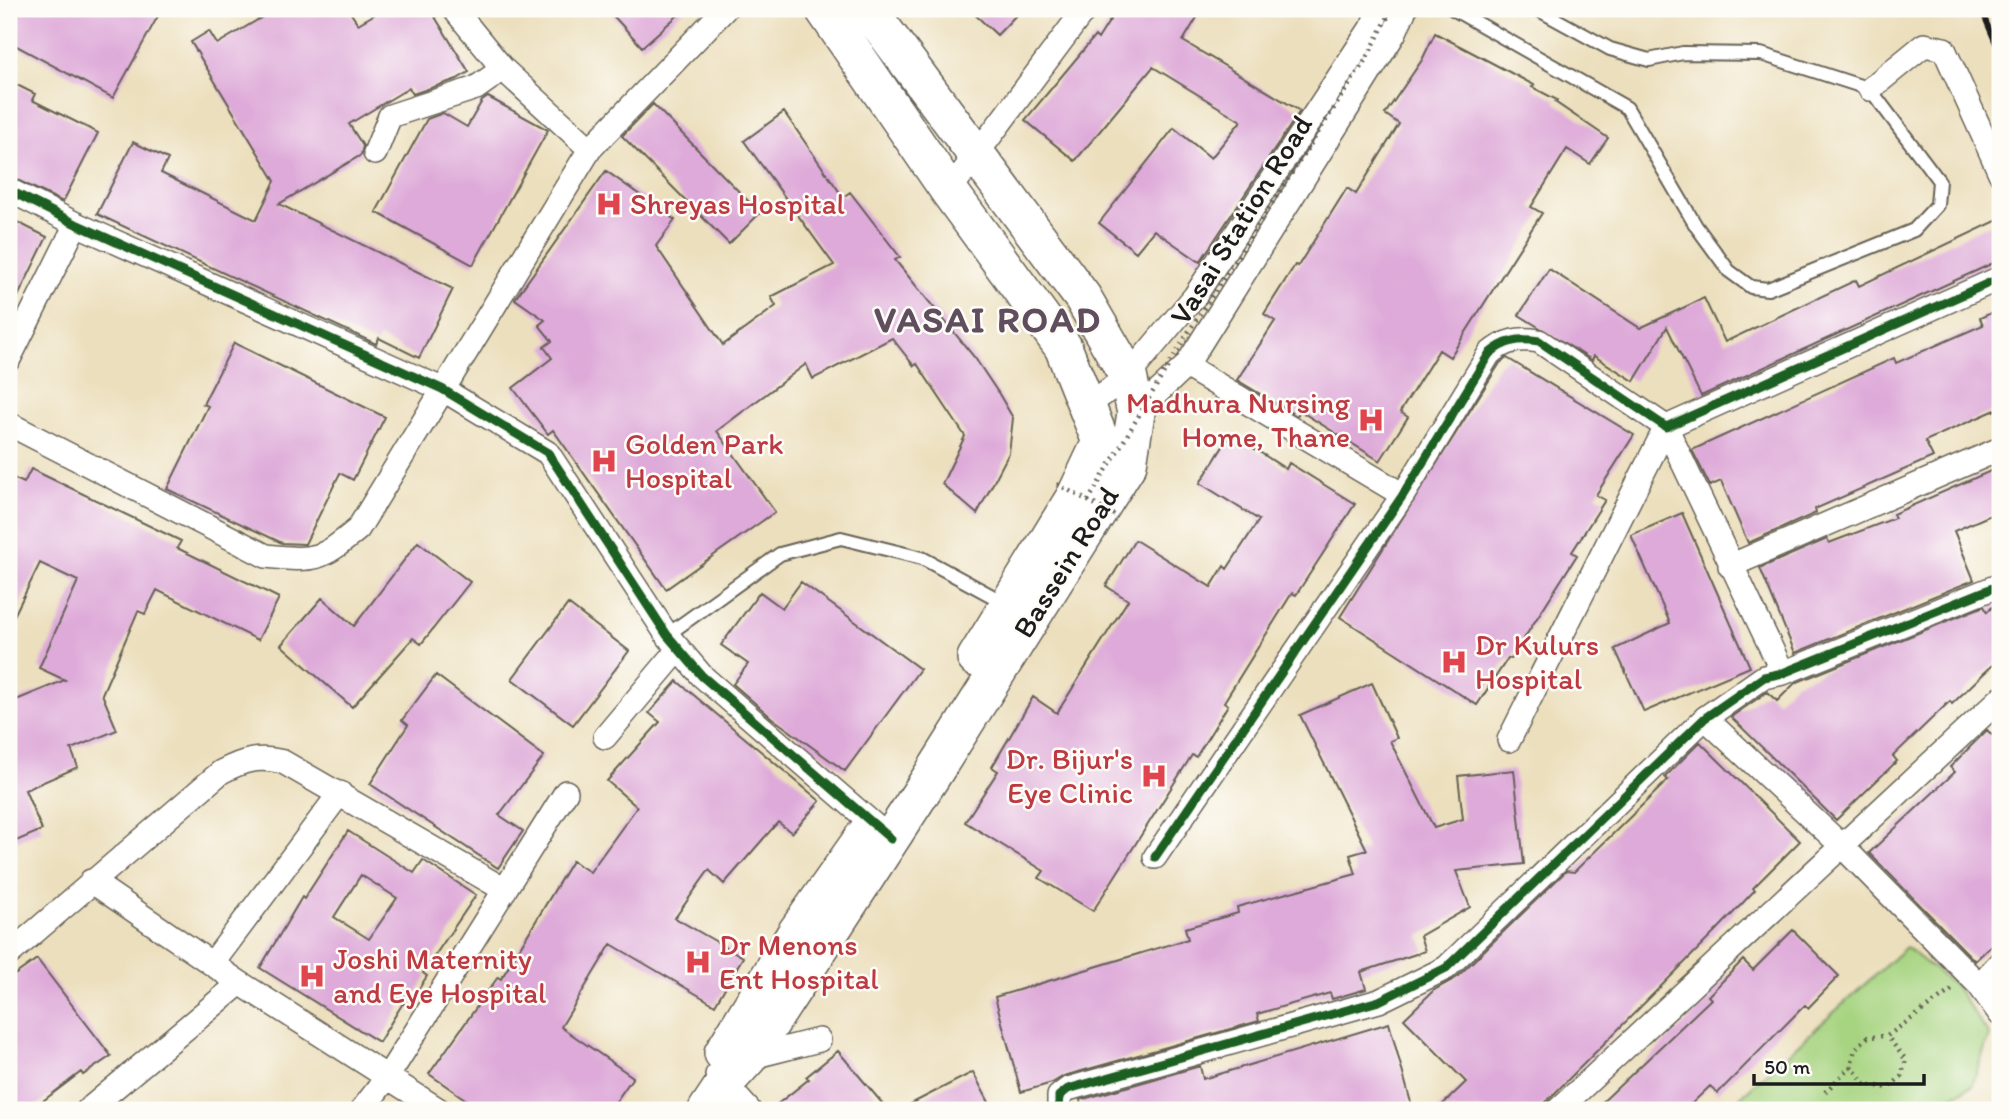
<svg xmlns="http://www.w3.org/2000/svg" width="2009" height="1119" font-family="Itim,sans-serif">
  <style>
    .green { fill: #a7d481; stroke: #62784e; stroke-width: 2 }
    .building { fill: #deaad9; fill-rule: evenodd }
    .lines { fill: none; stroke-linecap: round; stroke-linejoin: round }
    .lane-casing { stroke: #656054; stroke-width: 16 }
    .street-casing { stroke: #656054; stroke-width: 26 }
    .primary-casing { stroke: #656054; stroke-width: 40 }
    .path { stroke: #656054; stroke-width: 4.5; stroke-dasharray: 2 5; stroke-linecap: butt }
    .lane { stroke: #fff; stroke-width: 12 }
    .street { stroke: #fff; stroke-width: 23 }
    .primary { stroke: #fff; stroke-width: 37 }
    .rail { stroke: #1c1c1c; stroke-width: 5 }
    .path-bridge { stroke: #656054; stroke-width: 4.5; stroke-dasharray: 2 5; stroke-linecap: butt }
    .cycleway-casing { stroke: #fdfcf7; stroke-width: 13 }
    .cycleway { stroke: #1b5e20; stroke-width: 9 }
    .labels { text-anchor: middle; stroke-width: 5; stroke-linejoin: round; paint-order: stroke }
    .health-label { font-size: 30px; fill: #be3a42; stroke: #fdfcf7; text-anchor: start }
    .street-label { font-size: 30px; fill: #1c1c1c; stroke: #fdfcf7 }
    .district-label { font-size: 37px; font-weight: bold; letter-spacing: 2px; fill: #604e5e; stroke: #fdfcf7 }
  </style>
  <rect width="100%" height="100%" fill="#fdfcf7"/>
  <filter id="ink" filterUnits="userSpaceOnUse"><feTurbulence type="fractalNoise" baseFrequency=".0143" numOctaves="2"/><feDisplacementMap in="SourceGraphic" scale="14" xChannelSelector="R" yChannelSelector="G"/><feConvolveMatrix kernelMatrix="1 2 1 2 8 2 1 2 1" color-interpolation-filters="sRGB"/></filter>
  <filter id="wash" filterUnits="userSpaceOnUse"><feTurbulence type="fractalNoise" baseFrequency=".00686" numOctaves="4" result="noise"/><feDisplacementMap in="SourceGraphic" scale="28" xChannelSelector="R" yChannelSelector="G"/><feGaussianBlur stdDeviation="1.57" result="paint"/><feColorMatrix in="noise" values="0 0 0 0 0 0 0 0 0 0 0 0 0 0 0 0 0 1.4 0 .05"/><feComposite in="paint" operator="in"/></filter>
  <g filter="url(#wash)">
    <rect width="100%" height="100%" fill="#ecdfbd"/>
    <path class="green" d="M1906,947l49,39 34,49 -17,51 -46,24h-200z"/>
    <g id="blocks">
      <path class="building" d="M21,9h124l13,7 -45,82 -104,-56v-28l7,3z
        M276,9h72l10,15 26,-15h46l39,63 -12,7 -44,15 -4,-6 -60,36 14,22 -2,9 -82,49 174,85 -34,69 -40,-20 -3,6 -279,-130 36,-72 35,17 -7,14 95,47 19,-39 -84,-139 18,-11 8,13z
        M607,9h78l-43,38z
        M969,9h53l-25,26z
        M1117,9h85l-19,32 117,70 -100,151 -46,-32 -18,22 -37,-29 75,-95 37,30 30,-37 -88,-54 -78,94 -50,-41 70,-84 3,3z
        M1435,33l99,52 -2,2 25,13 -2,2 53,36 -18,26 -23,-15 -36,58 11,6 -92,144 -11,-7 -39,62 8,5 -28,44 -80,-50 -3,5 -60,-36 38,-59 -11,-7 31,-49 3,1 49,-78 9,6 43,-70 -14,-10 37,-54z
        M9,81l26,13 -3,6 66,33 -35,69 -54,-26z
        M488,97l60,33 -75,135 -97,-53 51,-93 16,-6 24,14 15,-26z
        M653,104l107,109 -31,31 -107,-108z
        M784,112l59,85 7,-5 50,65 -5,3 80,98 24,36 14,24 -4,35 -32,61 -35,-30 23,-48 -48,-72 -3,2 -22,-28 -79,41 -7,-15 -89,67 58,81 -109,77 -113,-159 -5,4 -35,-46 39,-30 -8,-11 8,-6 -13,-16 6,-5 -30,-21 91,-128 69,49 -19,26 67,99 53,-39 -5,-9 63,-32 -90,-124z
        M9,218l38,19 -38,78z
        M2000,219v41l-299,136 -34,-69 -33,54 -40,-25 -2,4 -73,-45 30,-46 91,59 64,-30 21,44 131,-62 3,6z
        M2000,309v99l-75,33 8,16 -118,52 1,4 -68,30 -27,-62 -11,5 -18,-36 202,-92 2,5 87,-38 -3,-7z
        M234,343l151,74 -32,63 -13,-7 -35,71 -23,-1 -115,-54 41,-83 -5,-2z
        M1507,358l127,77 -38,60 9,5 -33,52 5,3 -66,104 -3,-1 -31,47 -137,-88 160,-254z
        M1231,434l55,35 3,-6 66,41 -59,91 -4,-2 -68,109 4,3 -32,52 -4,-2 -99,156 -54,-33 5,-7 -79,-49 33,-51 -6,-4 41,-70 24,16 71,-113 -22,-14 29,-46 76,47 13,-21 3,3 32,-49 -59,-37z
        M31,469l150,72 -4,7 102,50 -21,42 -101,-50 -12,24 -7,-3 -36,83 15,36 -46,19 7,18 -53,23 17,40 -33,14v-141l56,-23 -26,-12 39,-87 -38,-18 -31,63v-150l15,7z
        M1995,469l5,13v29l-46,20 20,49 -179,73 -35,-85 67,-29 2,4 66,-25 -2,-4z
        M1682,513l68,154 -106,45 -29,-63 55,-26 -39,-88z
        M418,542l52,40 -49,62 -8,-6 -61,69 -71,-62 41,-47 32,28z
        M801,582l119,87 -75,102 -73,-53 -39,-34 15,-20 -27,-19 39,-53 22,16z
        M2000,600v58l-48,46 -2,-3 -57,55 4,5 -61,59 -105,-103 36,-25 10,9 18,-18 189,-77 3,6z
        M568,604l61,47 -56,74 -61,-46z
        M436,675l108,81 -45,59 24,16 -25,37 -128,-84 38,-59 -6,-5z
        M677,681l143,120 -28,32 -14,-11 -54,62 -15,-14 -34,48 68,39 -28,48 -104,-61 -50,83 72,50 -23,33h-129l-52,-36 69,-97 3,2 71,-118 18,11 47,-65 -30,-26 53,-59 -11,-9z
        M1372,683l25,55 -7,3 44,87 29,-9 -5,-43 56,-6 10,94 -68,7 14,36 -50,29 5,15 -64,21 5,17 -34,10 -2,-6 -73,21 2,7 -195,55 -12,7 -31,9 -26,-95 193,-58 -3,-11 53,-15 -1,-6 119,-33 -6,-19 17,-5 -67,-135z
        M1987,730l13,13v194l-25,24 -106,-108 86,-81 -5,-5z
        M1700,742l100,99 -47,47 2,2 -38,40 -179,180h-101l29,-28 -62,-63 30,-29 22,-12 110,-107 8,1 94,-92 -3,-3z
        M348,831l66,42 9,-13 53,35 -53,78 4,3 -19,30 -5,-3 -24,39 -119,-74 42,-71 2,2zM361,875l36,23 -28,41 -35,-22z
        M1793,930l46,46 -31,32 -3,-3 -87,88 -8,-7 -25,24h-91l117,-111 -3,-3 35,-36 10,10z
        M37,959l74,97 -28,19 -2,-3 -50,38h-22v-131z
        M1389,1023l24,87h-330l-3,-10 120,-34 3,13z
        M838,1051l50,59h-118l39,-31 -3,-2z
        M973,1072l20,38h-94z"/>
    </g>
  </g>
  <g filter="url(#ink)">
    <use href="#blocks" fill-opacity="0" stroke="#656054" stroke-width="2"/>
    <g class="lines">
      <g class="lane-casing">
        <path id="lane" d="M1453,9l174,99 69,118 33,45 22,16 17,2 146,-59 23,-25 2,-24 -69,-92 -109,-35 -78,-1 -34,7 -39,-11 -73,-40
          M667,635l113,-81 61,-16 81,20 83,45"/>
      </g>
      <g class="street-casing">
        <path id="street" d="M454,9l49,60 87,80
          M1870,89l54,-44 20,4 56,124
          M375,153l15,-37 86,-28 27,-19
          M9,190l67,34 366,165 106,64 119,182 35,41 186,161
          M949,191l136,-182
          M9,359l67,-135
          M1186,366l217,129
          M1087,406l41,-30 67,-80 178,-271 5,-16
          M1129,419l57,-53 208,-332 11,-25
          M9,424l257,132c49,5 54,5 92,-27l232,-380 135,-140
          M1666,427l117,246
          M1730,566l270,-117
          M1705,718l137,128 137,139 21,29
          M605,737l74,-88
          M1509,740l157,-313
          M1155,857l248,-362 86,-141c16,-14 30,-16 50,-13l127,86 334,-149
          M91,881l149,102 199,127
          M9,954l212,-182c23,-12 37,-16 62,-10l222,128
          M212,964l128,-171
          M1979,985l21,-22
          M748,1058l71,-18
          M717,1075l32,35
          M88,1110l152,-127
          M362,1110l26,-34 178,-284
          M1059,1110v-14l9,-7 311,-88 67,-33 259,-250 59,-41 19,-4 217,-88
          M1558,1110l442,-411"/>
      </g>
      <g class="primary-casing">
        <path id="primary" d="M824,9l125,182 114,156 38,95 -25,53 -100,163
          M723,1053l73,-120 69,-98
          M707,1110l18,-27 23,-25 183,-281 197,-313 8,-51 -8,-37 -45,-78 -215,-289"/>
      </g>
      <path class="path" d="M1851,1066l14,18 23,4 13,-11 5,-17 -19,-24 66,-47
        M1825,1092l26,-26 4,-17 13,-12 19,-1"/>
      <use href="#lane" class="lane"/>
      <use href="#street" class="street"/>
      <use href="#primary" class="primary"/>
      <path class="rail" d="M1981,9l19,45"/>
      <path class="path-bridge" d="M1057,484l59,32
        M1088,501l101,-170 179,-275 24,-47"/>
      <g class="cycleway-casing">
        <path id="cycleway" d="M9,190l67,34 366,165 106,64 119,182 35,41 189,163
          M1155,857l248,-362 86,-141c16,-14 30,-16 50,-13l127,86 334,-149
          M1059,1110v-14l9,-7 311,-88 67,-33 259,-250 59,-41 19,-4 217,-88"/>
      </g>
      <use href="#cycleway" class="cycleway"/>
    </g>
  </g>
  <defs>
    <g id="hospital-bare" transform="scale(2.1)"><path d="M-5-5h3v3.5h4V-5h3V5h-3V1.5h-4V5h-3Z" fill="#e0444e" stroke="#fdfcf7" stroke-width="2.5" paint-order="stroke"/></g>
  </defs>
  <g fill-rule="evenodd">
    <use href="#hospital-bare" x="609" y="204"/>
    <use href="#hospital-bare" x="1371" y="420"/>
    <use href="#hospital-bare" x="604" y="461"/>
    <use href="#hospital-bare" x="1454" y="662"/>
    <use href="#hospital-bare" x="1154" y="776"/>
    <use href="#hospital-bare" x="698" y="962"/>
    <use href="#hospital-bare" x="312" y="976"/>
  </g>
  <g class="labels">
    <g class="health-label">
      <text x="630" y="214">Shreyas Hospital</text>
      <text x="1350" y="413" text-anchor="end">Madhura Nursing<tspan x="1350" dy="34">Home, Thane</tspan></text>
      <text x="625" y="454">Golden Park<tspan x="625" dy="34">Hospital</tspan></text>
      <text x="1475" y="655">Dr Kulurs<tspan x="1475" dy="34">Hospital</tspan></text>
      <text x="1133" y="769" text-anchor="end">Dr. Bijur's<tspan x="1133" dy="34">Eye Clinic</tspan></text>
      <text x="719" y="955">Dr Menons<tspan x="719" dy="34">Ent Hospital</tspan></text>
      <text x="333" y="969">Joshi Maternity<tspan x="333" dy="34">and Eye Hospital</tspan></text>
    </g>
    <g class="street-label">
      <text transform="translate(1241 220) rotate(-58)" y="10">Vasai Station Road</text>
      <text transform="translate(1066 562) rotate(-58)" y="10">Bassein Road</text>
    </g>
    <g class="district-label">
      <text x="988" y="332">VASAI ROAD</text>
    </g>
  </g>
  <rect width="2009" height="1119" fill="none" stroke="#fdfcf7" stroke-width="35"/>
  <path d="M1754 1074v10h170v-10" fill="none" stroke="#1c1c1c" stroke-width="3.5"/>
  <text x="1764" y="1074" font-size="21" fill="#1c1c1c" stroke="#fdfcf7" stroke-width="5" paint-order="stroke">50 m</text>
</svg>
